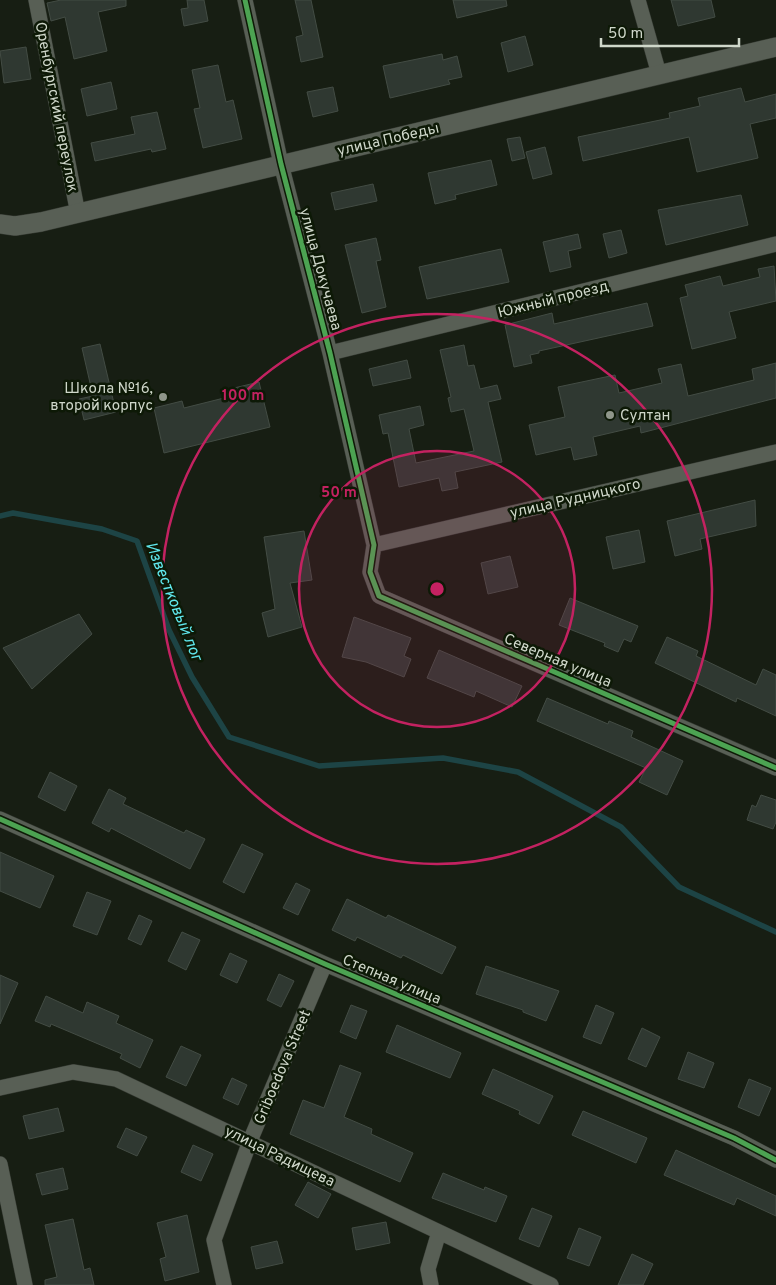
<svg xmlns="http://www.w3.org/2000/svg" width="776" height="1285" font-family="Overpass,sans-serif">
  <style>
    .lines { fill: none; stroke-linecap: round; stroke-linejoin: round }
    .stream { stroke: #1d4445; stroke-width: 5.5 }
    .building { fill: #2f3831; stroke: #434c44 }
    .minor-casing { stroke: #343931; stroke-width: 16 }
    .tertiary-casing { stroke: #343931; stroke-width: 20 }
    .minor { stroke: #585f55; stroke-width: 15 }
    .tertiary { stroke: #585f55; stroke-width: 19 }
    .cycleway-casing { stroke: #0d1906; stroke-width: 8 }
    .cycleway { stroke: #4ca352; stroke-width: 5 }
    .ring { fill: none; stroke: #c32261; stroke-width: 2.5 }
    .poi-dot { fill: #8f968a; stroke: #0d1906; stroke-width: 2 }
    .labels { text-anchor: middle; stroke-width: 5; stroke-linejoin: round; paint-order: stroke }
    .street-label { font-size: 15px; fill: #cfd7ca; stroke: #0d1906 }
    .poi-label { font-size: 15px; fill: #cfd7ca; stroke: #0d1906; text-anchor: end }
    .water-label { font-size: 16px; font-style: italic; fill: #60e7ed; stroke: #0d1906 }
    .centre { fill: #c32261; stroke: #0d1906; stroke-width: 2.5 }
    .ring-label { font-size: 15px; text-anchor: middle; font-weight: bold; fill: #c32261; stroke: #0d1906; stroke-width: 5; stroke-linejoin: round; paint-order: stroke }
  </style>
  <rect width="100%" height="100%" fill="#171e13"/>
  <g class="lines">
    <path class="stream" d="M0,516l13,-3 89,16 35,12 32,89 23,47 37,60 90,29 124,-8 75,14 103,55 58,60 97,45"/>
  </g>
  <path class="building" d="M61,0h65v6l-28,6 9,39 -33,8 -9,-42 -14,4 -4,-18z
    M187,0h17l4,21 -24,5 -3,-17 7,-1z
    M295,0h16l12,57 -22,5 -5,-25 7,-2z
    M453,0h53l1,6 -50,12z
    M671,0h40l4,17 -37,9z
    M525,36l8,29 -25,7 -7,-29z
    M26,47l5,32 -27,4 -4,-32z
    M442,54l1,6 14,-4 5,21 -14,3 2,4 -60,14 -7,-32z
    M218,65l8,37 7,-2 9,39 -39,9 -9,-39 6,-1 -8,-38z
    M111,82l6,27 -30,7 -6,-27z
    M333,87l5,24 -25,6 -6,-25z
    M741,88l4,14 31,-8v24l-26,6 8,34 -61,14 -8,-35 -106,24 -5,-24 92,-19 -1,-5 31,-7 -2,-8z
    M157,112l9,37 -14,3 -1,-3 -56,12 -4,-18 44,-9 -4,-17z
    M520,137l5,21 -13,3 -5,-22z
    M545,147l7,27 -19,5 -7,-27z
    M491,160l6,25 -42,10 1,4 -21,5 -7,-31z
    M373,184l4,17 -42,9 -4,-17z
    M741,195l7,30 -82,20 -8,-35z
    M621,230l6,23 -18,5 -6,-24z
    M578,234l3,14 -13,3 3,16 -21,5 -7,-30z
    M376,238l5,22 -5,1 10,46 -24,6 -17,-68z
    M501,249l8,33 -82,17 -8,-32z
    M774,266l2,35 -47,11 7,26 -44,11 -12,-51 8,-2 -3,-11 35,-9 3,10 37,-9 -2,-8z
    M647,303l6,23 -114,25v2l-9,2 2,8 -18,4 -9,-42 47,-12 2,11z
    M100,344l16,68 -32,8 -5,-21 14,-3 -11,-48z
    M464,345l4,21 6,-1 6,24 17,-4 4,14 -13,3 14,60 -47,10 3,16 -16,3 -3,-13 -40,9 -11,-54 -5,1 -4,-19 41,-9 4,19 -15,4 7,34 58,-12 -10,-42 -13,3 -3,-14 3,-1 -11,-47z
    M407,360l4,18 -38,8 -4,-17z
    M776,363v35l-135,35 -1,-7 -47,11 4,18 -23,5 -3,-13 -35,8 -7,-30 36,-8 -7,-30 57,-12 4,18 43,-10 -4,-14 23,-5 7,32 66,-16 -2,-11z
    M259,382l11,45 -106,26 -10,-45 28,-7 2,7 48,-12 -2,-7z
    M755,500l1,26 -56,13 2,10 -27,7 -8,-35z
    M639,530l6,32 -32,7 -7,-32z
    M304,531l8,49 -22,3 12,44 -34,10 -6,-24 13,-4 -11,-72z
    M510,556l8,31 -30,7 -7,-31z
    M570,598l68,28 -7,16 -7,-3 -6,13 -14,-6 1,-3 -46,-18z
    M79,614l13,20 -60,55 -29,-41z
    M354,617l57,21 -7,18 7,3 -7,18 -38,-15 -24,-5z
    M667,637l31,14 -2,5 60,29 7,-16 13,6v41l-39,-18 -1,4 -81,-39z
    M439,650l83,36 -10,21 -36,-16 -2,6 -47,-19z
    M547,698l61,26 1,-3 24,10 -2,6 52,24 -16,34 -28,-13 7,-14 -109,-47z
    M50,772l27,14 -12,25 -27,-14z
    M109,789l17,9 -3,6 61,29 2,-3 19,9 -15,30 -79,-41 -2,4 -17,-9z
    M761,795l15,5v22l-3,7 -26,-9 5,-15 4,2z
    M242,844l21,10 -19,39 -21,-11z
    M0,852l54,24 -14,32 -40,-17z
    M296,883l14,7 -12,25 -15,-7z
    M87,892l24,9 -14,34 -24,-9z
    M347,899l39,19 2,-3 68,32 -14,27 -39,-19 -2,3 -44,-21 -2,4 -23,-11z
    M139,915l13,6 -11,24 -13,-6z
    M182,932l18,8 -14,30 -18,-9z
    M230,953l17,8 -10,22 -17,-8z
    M486,966l73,25 -13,30 -23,-9v-2l-47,-16z
    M279,974l15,7 -13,26 -14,-7z
    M0,975l18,8 -18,41z
    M46,996l37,17 4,-11 32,14 -3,7 37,17 -13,28 -20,-10 2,-4 -71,-30 -1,3 -15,-6z
    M351,1005l16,6 -11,28 -16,-7z
    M596,1005l18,8 -13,31 -18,-7z
    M397,1025l64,28 -11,25 -64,-26z
    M642,1028l18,9 -14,30 -18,-8z
    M181,1046l20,9 -15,31 -20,-9z
    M688,1052l26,11 -10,25 -26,-9z
    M340,1065l21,8 -17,44 28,12 -1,5 42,19 -13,29 -110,-48 13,-34 21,8z
    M493,1069l60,27 -14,28 -20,-10 1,-3 -38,-17z
    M232,1078l15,7 -9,20 -15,-7z
    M749,1079l22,9 -12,28 -21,-9z
    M58,1108l6,23 -35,8 -6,-23z
    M583,1111l64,27 -11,25 -64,-28z
    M126,1128l21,9 -10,19 -20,-9z
    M193,1145l20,9 -12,27 -20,-9z
    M676,1150l100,46v20l-39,-18 -3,7 -70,-30z
    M63,1168l5,21 -26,6 -6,-21z
    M443,1173l41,17 1,-3 22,9 -11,26 -64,-24z
    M308,1182l23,12 -13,24 -23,-13z
    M532,1208l20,8 -13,31 -20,-8z
    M187,1215l12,57 -34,9 -5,-22 6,-2 -9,-34z
    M73,1219l11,51 6,-2 4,17h-49v-5l12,-3 -12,-52z
    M386,1222l4,21 -34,7 -4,-22z
    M579,1228l22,9 -12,29 -22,-8z
    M277,1241l6,22 -27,6 -5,-22z
    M632,1254l21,10 -10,21h-25z"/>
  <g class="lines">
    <g class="minor-casing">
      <path id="minor" d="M36,0l42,214
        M245,0l36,164 49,189 44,192 -4,27 9,24 397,172
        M638,0l21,74
        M330,353l446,-109
        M374,545l402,-93
        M0,819l325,145 409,174 42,22
        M0,1088l73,-16 43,7 435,206
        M0,1164l25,121
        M224,1285l-10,-45 36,-99 75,-177
        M431,1285l-3,-16 11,-37"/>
    </g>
    <g class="tertiary-casing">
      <path id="tertiary" d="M0,224l15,2 26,-4 735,-175"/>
    </g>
    <use href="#minor" class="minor"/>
    <use href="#tertiary" class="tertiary"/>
    <g class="cycleway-casing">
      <path id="cycleway" d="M245,0l36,164 49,189 44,192 -4,27 9,24 397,172
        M0,819l325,145 409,174 42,22"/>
    </g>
    <use href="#cycleway" class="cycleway"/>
  </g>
  <circle cx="437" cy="589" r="138" fill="#c32261" fill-opacity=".12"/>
  <g class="ring">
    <circle cx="437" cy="589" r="138"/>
    <circle cx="437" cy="589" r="275"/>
  </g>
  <g class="poi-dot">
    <circle cx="163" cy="397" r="5"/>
    <circle cx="610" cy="415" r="5"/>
  </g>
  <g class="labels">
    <g class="street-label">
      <text transform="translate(57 107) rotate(79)" y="5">Оренбургский переулок</text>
      <text transform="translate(388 139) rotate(-13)" y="5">улица Победы</text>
      <text transform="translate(321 269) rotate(75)" y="5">улица Докучаева</text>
      <text transform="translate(553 299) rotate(-14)" y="5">Южный проезд</text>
      <text transform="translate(575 498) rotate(-13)" y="5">улица Рудницкого</text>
      <text transform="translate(558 660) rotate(23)" y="5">Северная улица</text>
      <text transform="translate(392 979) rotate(23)" y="5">Степная улица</text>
      <text transform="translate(282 1067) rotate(-67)" y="5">Griboedova Street</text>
      <text transform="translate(280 1156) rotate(26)" y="5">улица Радищева</text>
    </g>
    <g class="poi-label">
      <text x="153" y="393">Школа №16,<tspan x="153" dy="17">второй корпус</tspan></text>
      <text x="620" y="420" text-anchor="start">Султан</text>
    </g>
    <g class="water-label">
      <text transform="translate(175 601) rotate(68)" y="6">Известковый лог</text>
    </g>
  </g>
  <circle cx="437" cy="589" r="8" class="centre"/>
  <g class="ring-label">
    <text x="243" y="400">100 m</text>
    <text x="339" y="497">50 m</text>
  </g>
  <path d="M601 38v8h138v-8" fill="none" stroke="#cfd7ca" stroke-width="2.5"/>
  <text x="608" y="38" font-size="15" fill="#cfd7ca" stroke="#0d1906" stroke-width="4" paint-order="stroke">50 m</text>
</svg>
